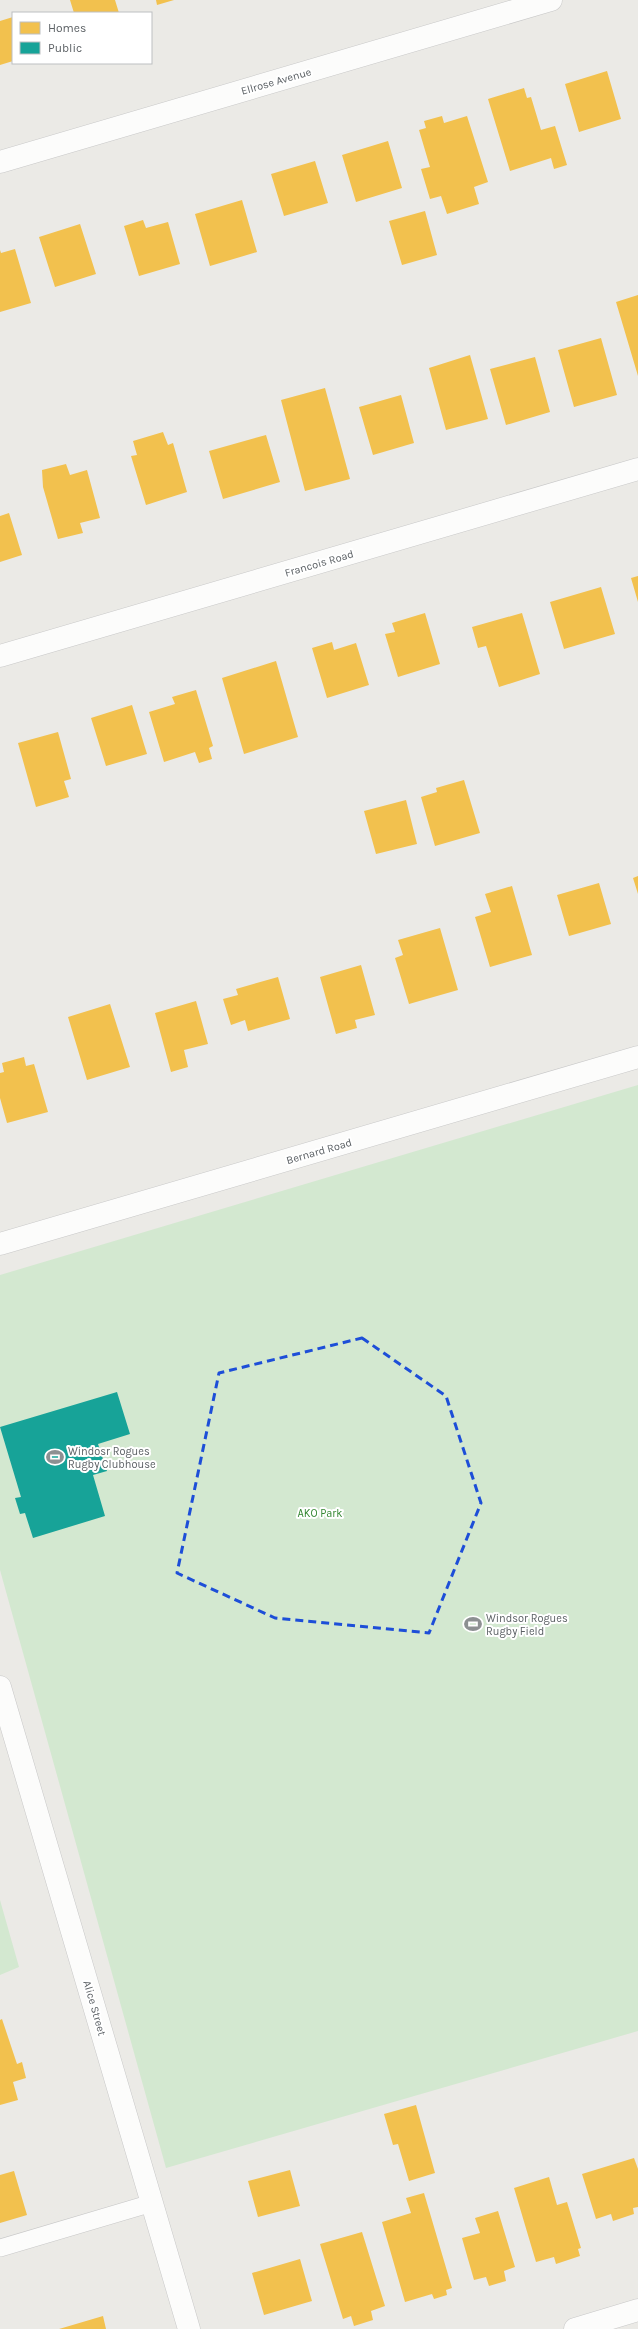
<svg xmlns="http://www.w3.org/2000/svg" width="638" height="2329" font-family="Karla,sans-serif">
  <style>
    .green { fill: #d3e8d0 }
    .homes { fill: #f2c14e }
    .public { fill: #17a398 }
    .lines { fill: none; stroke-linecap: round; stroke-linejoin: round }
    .lane-casing { stroke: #c8c8c8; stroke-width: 18 }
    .street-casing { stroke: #c8c8c8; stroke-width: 23 }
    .lane { stroke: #fcfcfb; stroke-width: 17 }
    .street { stroke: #fcfcfb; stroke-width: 22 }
    .marked { fill: none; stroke: #1d4ed8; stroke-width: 3; stroke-dasharray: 8 5; stroke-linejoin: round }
    .labels { text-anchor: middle; stroke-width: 4; stroke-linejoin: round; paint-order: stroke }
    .street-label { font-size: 11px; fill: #5b6064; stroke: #fff }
    .poi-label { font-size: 11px; fill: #5b6064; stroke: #fff; text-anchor: start }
    .park-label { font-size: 11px; fill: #328630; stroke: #fff }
  </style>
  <rect width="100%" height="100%" fill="#ebeae6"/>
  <path class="green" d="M638,1085v946l-472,137 -166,-598v-295z
    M0,1900l19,67 -19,8z"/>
  <path class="homes" d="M70,0h45l4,13h-45z
    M156,0h18l-17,5z
    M13,17v44l-13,4v-44z
    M607,71l14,48 -42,13 -14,-48z
    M524,88l3,10 4,-1 10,33 14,-4 12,39 -13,4 -3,-11 -41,13 -22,-72z
    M442,116l2,7 23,-7 21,66 -14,5 5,17 -32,10 -6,-18 -11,3 -9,-30 9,-2 -11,-37 7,-2 -2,-7z
    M388,141l14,47 -46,14 -14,-47z
    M315,161l13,42 -44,13 -13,-42z
    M242,200l15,52 -47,14 -15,-52z
    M425,211l12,44 -35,10 -13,-44z
    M143,220l3,8 22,-6 12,42 -41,12 -15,-50z
    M80,224l16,50 -41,13 -16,-50z
    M15,249l16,54 -31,9v-62l1,3z
    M638,295v81l-22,-74z
    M601,338l16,57 -43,12 -16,-57z
    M470,355l18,64 -42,11 -17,-62z
    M535,357l15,55 -44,13 -16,-56z
    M325,388l25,91 -45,12 -24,-91z
    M401,395l13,48 -41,12 -14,-48z
    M163,432l5,13 5,-2 14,49 -41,13 -15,-49 6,-1 -4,-14z
    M266,435l14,47 -57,17 -14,-48z
    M66,464l4,11 17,-5 13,48 -20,5 3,10 -25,6 -15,-52 -1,-17z
    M9,513l13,42 -22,7v-46z
    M638,576v26l-7,-24z
    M601,587l14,47 -51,15 -14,-47z
    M425,613l15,51 -42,13 -13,-43 10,-2 -3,-9z
    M522,613l18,61 -41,13 -13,-41 -8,2 -6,-21z
    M332,642l2,8 22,-7 13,42 -42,13 -15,-50z
    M276,661l22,76 -54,17 -22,-76z
    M196,690l17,56 -4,2 3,11 -13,4 -4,-11 -31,10 -15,-50 26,-8 -3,-7z
    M132,705l15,49 -41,12 -15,-48z
    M58,732l13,47 -7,2 5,16 -33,10 -18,-64z
    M464,780l16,53 -45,13 -14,-49 16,-5 -1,-4z
    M406,800l11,44 -41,10 -12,-43z
    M638,876v18l-5,-16z
    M599,883l12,41 -42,12 -12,-41z
    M512,886l20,69 -42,12 -15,-50 16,-5 -6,-18z
    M440,928l18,62 -49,14 -14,-46 8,-3 -5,-15z
    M361,965l14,50 -20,5 2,8 -21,6 -16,-57z
    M278,977l12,42 -42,12 -3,-11 -14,5 -8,-26 15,-4 -2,-6z
    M196,1001l12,43 -24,6 4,17 -17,5 -16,-59z
    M110,1004l20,63 -43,13 -19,-63z
    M24,1057l2,9 8,-2 14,48 -41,11 -7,-25v-25l4,-1 -2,-9z
    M2,2019l15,45 5,-2 4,16 -13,4 5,18 -18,5v-85z
    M416,2105l19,68 -26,8 -11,-37 -5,1 -9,-31z
    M634,2158l4,11v38l-5,1 1,6 -21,7 -2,-7 -15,5 -14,-45z
    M290,2170l10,36 -42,11 -10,-36z
    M14,2171l13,44 -27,8v-48z
    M549,2177l8,28 10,-3 14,46 -3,1 2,7 -24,8 -2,-7 -18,5 -22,-74z
    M424,2193l28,95 -6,2 1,5 -13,4 -2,-5 -27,8 -23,-80 29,-9 -5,-15z
    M498,2211l17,56 -11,4 2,10 -17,5 -3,-9 -12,3 -12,-42 18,-5 -5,-15z
    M362,2232l23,74 -14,5 2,9 -19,6 -3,-10 -8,3 -23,-75z
    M300,2259l12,42 -48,14 -12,-42z
    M103,2316l3,13h-47z"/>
  <path class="public" d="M117,1392l13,42 -32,10 9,27 -14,4 12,41 -72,22 -8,-25 -5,1 -5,-16 6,-1 -21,-70z"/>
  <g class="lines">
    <g class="lane-casing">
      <path id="lane" d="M0,2248l152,-45"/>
    </g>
    <g class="street-casing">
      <path id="street" d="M0,162l551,-162
        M0,656l638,-187
        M0,1244l638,-187
        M0,1687l189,642
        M575,2329l63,-19"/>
    </g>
    <use href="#lane" class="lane"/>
    <use href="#street" class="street"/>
  </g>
  <path class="marked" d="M362,1338l84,58 35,107 -52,130 -154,-15 -98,-45 42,-200z"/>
  <defs>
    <g id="stadium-bare" transform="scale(1.38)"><path d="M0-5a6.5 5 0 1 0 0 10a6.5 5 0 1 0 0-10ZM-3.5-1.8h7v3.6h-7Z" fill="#8d9092" stroke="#fff" stroke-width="2.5" paint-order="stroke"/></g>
  </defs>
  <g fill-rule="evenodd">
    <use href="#stadium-bare" x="55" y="1457"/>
    <use href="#stadium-bare" x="473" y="1624"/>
  </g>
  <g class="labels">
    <g class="street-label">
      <text transform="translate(276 81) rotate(-16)" y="4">Ellrose Avenue</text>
      <text transform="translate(319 563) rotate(-16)" y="4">Francois Road</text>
      <text transform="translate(319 1151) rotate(-16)" y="4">Bernard Road</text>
      <text transform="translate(95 2008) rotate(74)" y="4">Alice Street</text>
    </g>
    <g class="poi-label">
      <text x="68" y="1455">Windosr Rogues<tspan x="68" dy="13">Rugby Clubhouse</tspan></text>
      <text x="486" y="1622">Windsor Rogues<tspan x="486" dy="13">Rugby Field</tspan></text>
    </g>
    <g class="park-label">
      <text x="320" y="1517">AKO Park</text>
    </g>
  </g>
  <rect x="12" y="12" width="140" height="52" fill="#ffffff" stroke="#bdbfc1"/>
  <rect x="20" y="22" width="20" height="12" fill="#f2c14e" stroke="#bdbfc1"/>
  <text x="48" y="32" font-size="12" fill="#5b6064">Homes</text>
  <rect x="20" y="42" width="20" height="12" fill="#17a398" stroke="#bdbfc1"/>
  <text x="48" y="52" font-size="12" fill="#5b6064">Public</text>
</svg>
